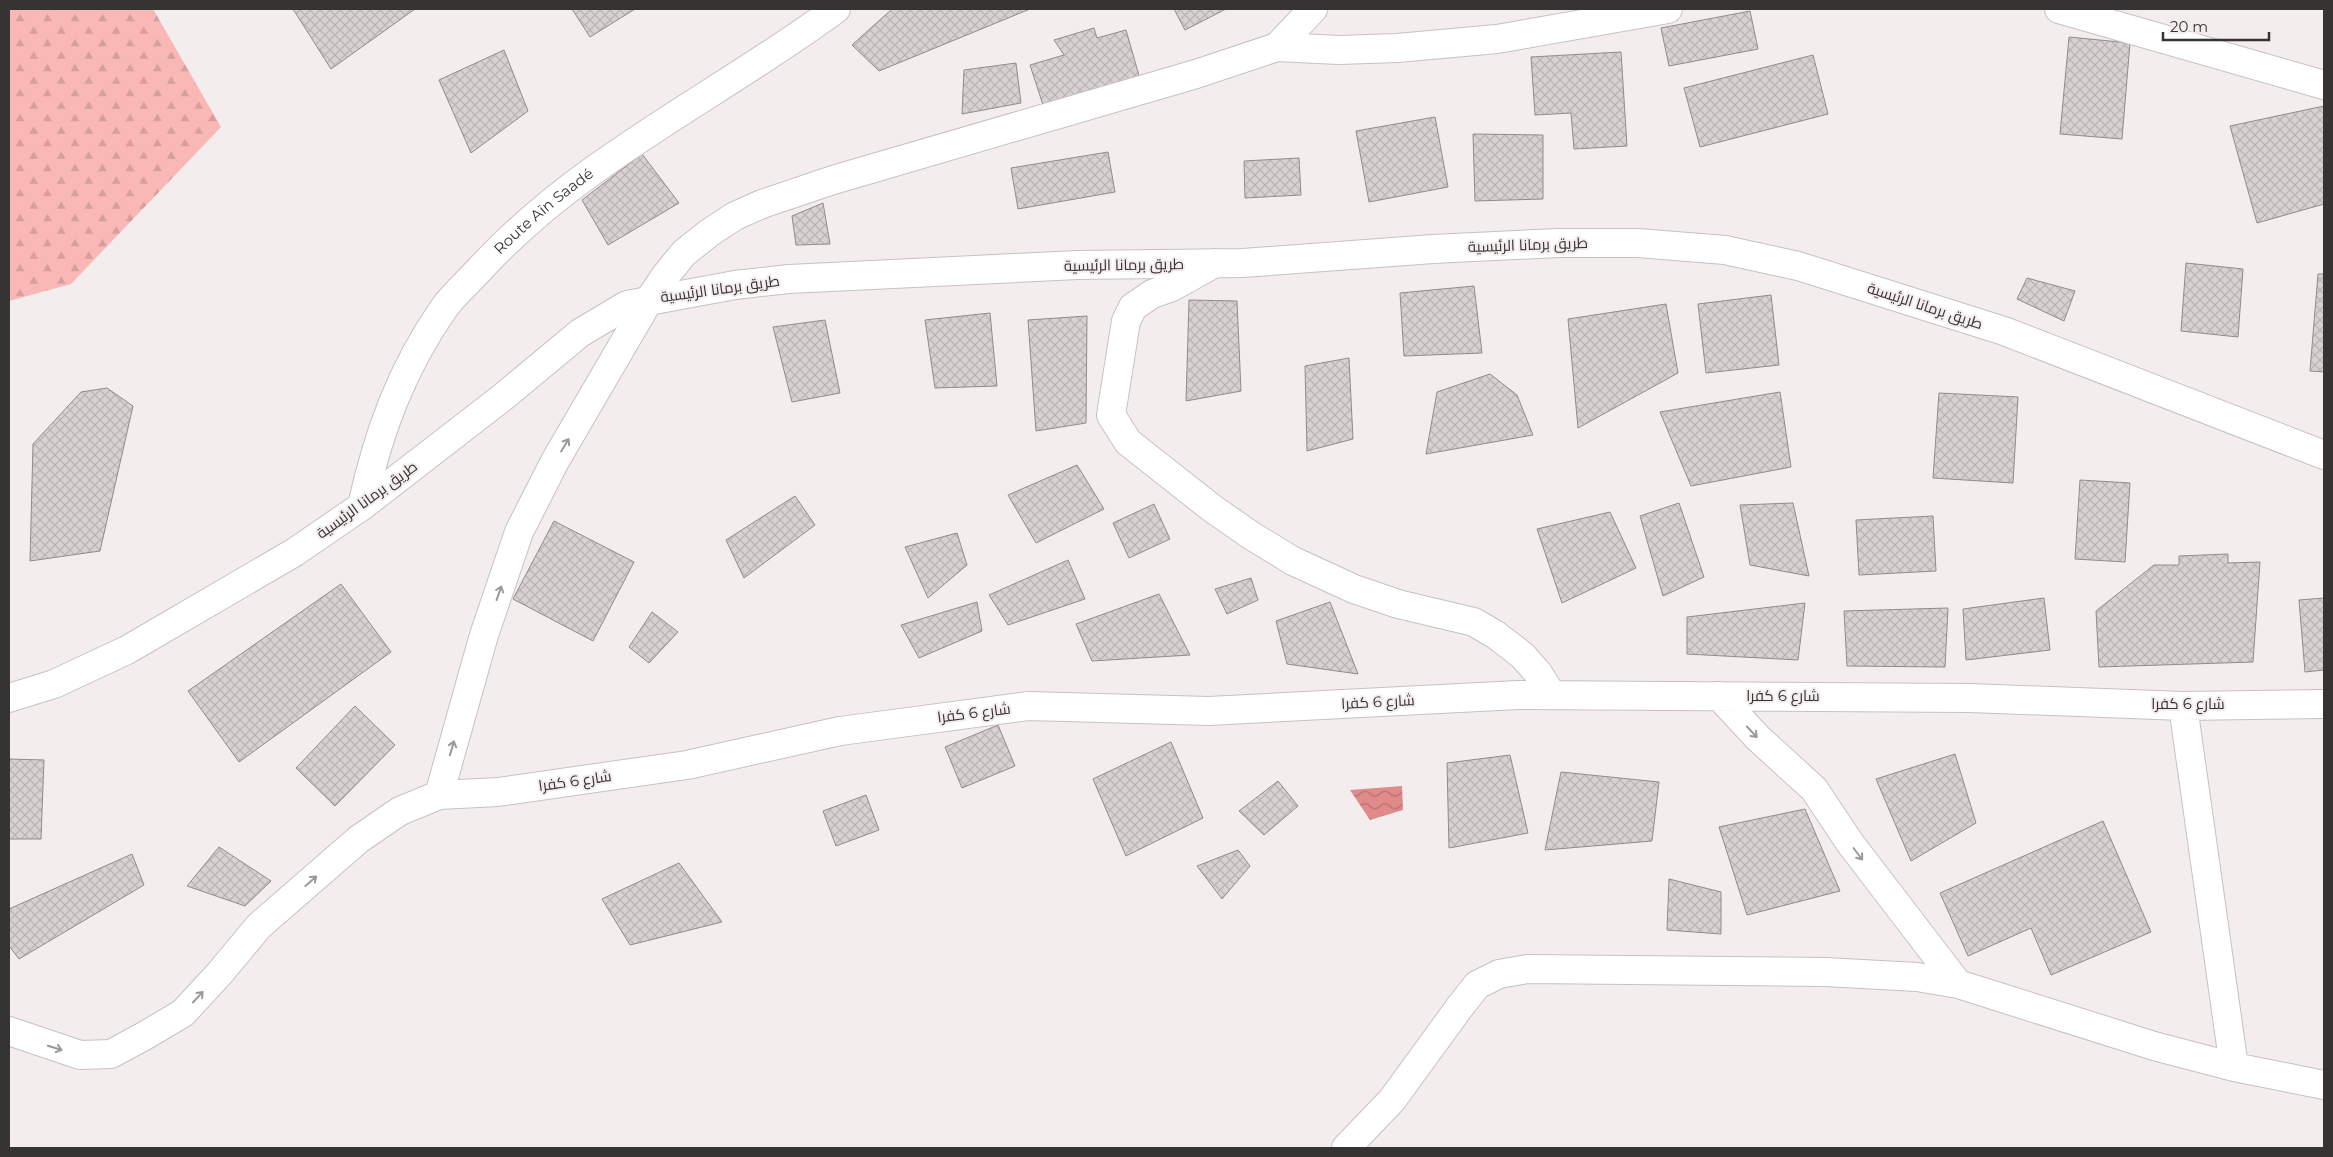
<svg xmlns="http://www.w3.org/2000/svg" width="2333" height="1157" font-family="Montserrat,Cairo,sans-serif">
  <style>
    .forest { fill: url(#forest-firs) }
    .water { fill: url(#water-waves) }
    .building { fill: url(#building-cross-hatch); stroke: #918b8b }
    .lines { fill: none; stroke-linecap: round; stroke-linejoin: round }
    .minor-casing { stroke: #c8c1c1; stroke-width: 30 }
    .tertiary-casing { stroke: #c8c1c1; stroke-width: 30 }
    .secondary-casing { stroke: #c8c1c1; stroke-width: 30 }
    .minor { stroke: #fff; stroke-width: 28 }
    .tertiary { stroke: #fff; stroke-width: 28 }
    .secondary { stroke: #fff; stroke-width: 28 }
    .oneway { stroke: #9a9999 }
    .labels { text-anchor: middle; stroke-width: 4; stroke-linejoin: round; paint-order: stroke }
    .street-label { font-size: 15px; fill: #363333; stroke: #f4eded }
  </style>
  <defs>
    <pattern id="forest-firs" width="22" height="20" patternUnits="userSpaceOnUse" patternTransform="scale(1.25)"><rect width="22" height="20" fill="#f9b7b6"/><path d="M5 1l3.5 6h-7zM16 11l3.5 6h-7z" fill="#d69e9d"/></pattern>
    <pattern id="water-waves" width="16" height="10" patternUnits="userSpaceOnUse" patternTransform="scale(1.25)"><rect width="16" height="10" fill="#e08a8a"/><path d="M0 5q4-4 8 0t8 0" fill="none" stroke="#b67171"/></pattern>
    <pattern id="building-cross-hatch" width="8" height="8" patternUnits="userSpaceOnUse" patternTransform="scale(1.25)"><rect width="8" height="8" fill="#d8d1d1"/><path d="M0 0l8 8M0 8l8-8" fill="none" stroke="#bab4b4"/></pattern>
  </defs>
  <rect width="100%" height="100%" fill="#f4eded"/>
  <path class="forest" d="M9,9h144l68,118 -150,157 -62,17z"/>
  <path class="water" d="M1402,786l1,24 -33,10 -20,-30z"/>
  <path class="building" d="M293,9h122l-84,60z
    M572,9h63l-45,28z
    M892,9h138l-151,62 -27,-26z
    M1174,9h52l-41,21z
    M1750,11l8,38 -89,17 -8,-38z
    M1094,28l3,10 29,-8 14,49 -96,29 -14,-43 34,-10 -10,-15z
    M2069,37l61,6 -8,96 -62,-5z
    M504,50l24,61 -57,42 -32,-73z
    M1621,52l6,94 -53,3 -3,-36 -36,2 -4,-58z
    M1813,55l15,59 -128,33 -16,-59z
    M1016,63l5,40 -59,11 2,-44z
    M2324,106v98l-67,19 -27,-97z
    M1435,117l13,70 -79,15 -13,-71z
    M1473,134l70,1v64l-68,2z
    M1108,152l7,40 -97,17 -7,-41z
    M642,154l37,49 -71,42 -26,-45z
    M1299,158l2,37 -56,3 -1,-37z
    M823,203l7,41 -34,1 -4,-29z
    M2186,263l57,6 -5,68 -57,-6z
    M2318,274h6v98l-14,-1z
    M2027,278l48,13 -11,30 -47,-22z
    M1474,286l8,67 -78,3 -4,-63z
    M1771,295l8,70 -73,8 -8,-69z
    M1189,300l48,1 4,90 -55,10z
    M1666,304l12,69 -100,55 -10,-109z
    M990,313l7,73 -62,2 -10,-68z
    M1087,316l-1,107 -50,8 -8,-111z
    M825,320l15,73 -48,9 -19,-75z
    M1349,358l4,81 -46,12 -2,-85z
    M1490,374l27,21 16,40 -107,19 11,-62z
    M107,388l26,18 -33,145 -70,10 3,-117 48,-52z
    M1780,392l11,75 -100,19 -31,-74z
    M1939,393l79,4 -5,86 -80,-5z
    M1077,465l27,44 -68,34 -28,-48z
    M2080,480l50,3 -5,79 -50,-3z
    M795,496l20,29 -71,53 -18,-38z
    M1679,503l25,74 -41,19 -23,-80z
    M1793,503l16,73 -59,-11 -10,-60z
    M1154,504l16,35 -41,19 -16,-35z
    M1610,512l26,56 -74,35 -25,-74z
    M1933,516l3,55 -77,4 -3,-55z
    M554,521l80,41 -41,79 -80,-42z
    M957,533l10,32 -39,33 -23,-51z
    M2228,554v9l32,-1 -7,100 -154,5 -3,-56 58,-46h25v-9z
    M1068,560l17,39 -77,26 -19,-30z
    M1251,578l7,22 -31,14 -12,-25z
    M341,584l50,68 -152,110 -51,-71z
    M1159,594l31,61 -98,6 -16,-37z
    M2044,598l6,52 -84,10 -3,-51z
    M2324,598v72l-19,2 -6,-72z
    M977,602l5,29 -63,27 -18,-33z
    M1330,602l28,72 -71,-10 -11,-43z
    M1805,603l-7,57 -111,-6v-37z
    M1948,608l-3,59 -98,-1 -3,-55z
    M652,612l26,20 -29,31 -20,-16z
    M355,706l40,39 -60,61 -39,-38z
    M998,725l17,41 -53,22 -17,-41z
    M1171,742l32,76 -77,38 -33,-77z
    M1955,754l21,69 -65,38 -35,-82z
    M1510,755l18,78 -79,15 -2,-85z
    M9,759l35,1 -3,79h-32z
    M1561,772l98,10 -7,59 -107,9z
    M1278,781l20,25 -34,29 -25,-24z
    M866,795l13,35 -43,16 -13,-35z
    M1805,809l35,82 -93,24 -28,-88z
    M2103,821l48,111 -100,43 -20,-47 -63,28 -28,-63z
    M219,847l52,34 -26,25 -58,-20z
    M1238,850l12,16 -28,33 -25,-33z
    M132,854l12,31 -125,74 -10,-13v-37z
    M679,863l43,59 -92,23 -28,-46z
    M1669,879l52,13v42l-54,-4z"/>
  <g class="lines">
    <g class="minor-casing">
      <path id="minor" d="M2059,9l265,76
        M1277,47l36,-38
        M1215,263l-43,24 -20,7 -19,13 -7,14 -15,94 17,27 85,67 39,27 41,25 61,28 44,15 76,18 22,13 27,21 15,17 14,22
        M1719,696l39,42 56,51 36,54 108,141
        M2183,706l51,361 90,18
        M439,795l45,-160 35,-103 36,-71 94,-161 17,-25 18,-22 25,-20 26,-17 27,-12 71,-24 363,-106 81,-27 62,3 58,-2 100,-9 171,-30
        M9,1031l71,24 31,-1 35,-19 37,-22 36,-39 40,-48 100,-87 41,-28 39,-16 59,-3 189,-27 153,-34 188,-25 181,5 309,-16 452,3 213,8 141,-2
        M1346,1148l46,-48 67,-92 18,-23 22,-11 28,-5 298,3 92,5 41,7 196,62 80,21"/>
    </g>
    <g class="tertiary-casing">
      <g id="tertiary">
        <path id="s1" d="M362,506c16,-73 39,-136 82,-198 10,-14 24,-26 36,-39 100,-109 238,-173 356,-260"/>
      </g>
    </g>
    <g class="secondary-casing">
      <path id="secondary" d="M9,698l45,-14 73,-34 168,-98 67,-46 141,-109 77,-64 47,-28 108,-20 54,-6 288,-14 166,-2 190,-14 125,-6h80l87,7 73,16 206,65 320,124"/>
    </g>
    <use href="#minor" class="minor"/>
    <use href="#tertiary" class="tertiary"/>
    <use href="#secondary" class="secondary"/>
  </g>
  <defs><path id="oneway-shaft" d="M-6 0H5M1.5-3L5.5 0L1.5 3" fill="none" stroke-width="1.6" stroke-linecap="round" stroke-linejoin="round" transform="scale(1.25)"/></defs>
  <g class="oneway">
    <use href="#oneway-shaft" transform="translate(565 445) rotate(-59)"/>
    <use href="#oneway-shaft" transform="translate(499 593) rotate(-71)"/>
    <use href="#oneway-shaft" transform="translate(1752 732) rotate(47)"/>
    <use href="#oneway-shaft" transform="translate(452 748) rotate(-74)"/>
    <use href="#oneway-shaft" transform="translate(1858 854) rotate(53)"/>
    <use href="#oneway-shaft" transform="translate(311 881) rotate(-41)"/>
    <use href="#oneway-shaft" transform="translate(198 997) rotate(-47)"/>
    <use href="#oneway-shaft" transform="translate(55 1048) rotate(17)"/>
  </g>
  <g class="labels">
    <g class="street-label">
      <text dy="5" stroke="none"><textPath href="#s1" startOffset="355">Route Aïn Saadé</textPath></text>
      <text transform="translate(1528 245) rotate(-2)" y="5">طريق برمانا الرئيسية</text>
      <text transform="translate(1124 265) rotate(-1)" y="5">طريق برمانا الرئيسية</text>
      <text transform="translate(720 289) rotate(-8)" y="5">طريق برمانا الرئيسية</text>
      <text transform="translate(1925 306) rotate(18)" y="5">طريق برمانا الرئيسية</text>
      <text transform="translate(367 500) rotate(-36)" y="5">طريق برمانا الرئيسية</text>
      <text x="1783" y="701">شارع 6 كفرا</text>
      <text transform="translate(1378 702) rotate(-3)" y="5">شارع 6 كفرا</text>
      <text x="2188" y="709">شارع 6 كفرا</text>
      <text transform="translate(974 713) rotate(-7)" y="5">شارع 6 كفرا</text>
      <text transform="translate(575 781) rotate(-8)" y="5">شارع 6 كفرا</text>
    </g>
  </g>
  <rect width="2333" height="1157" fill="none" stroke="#363333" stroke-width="20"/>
  <path d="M2163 32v8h106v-8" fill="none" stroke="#363333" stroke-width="2.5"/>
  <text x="2170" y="32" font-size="15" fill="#363333" stroke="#f4eded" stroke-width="4" paint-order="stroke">20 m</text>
</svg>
